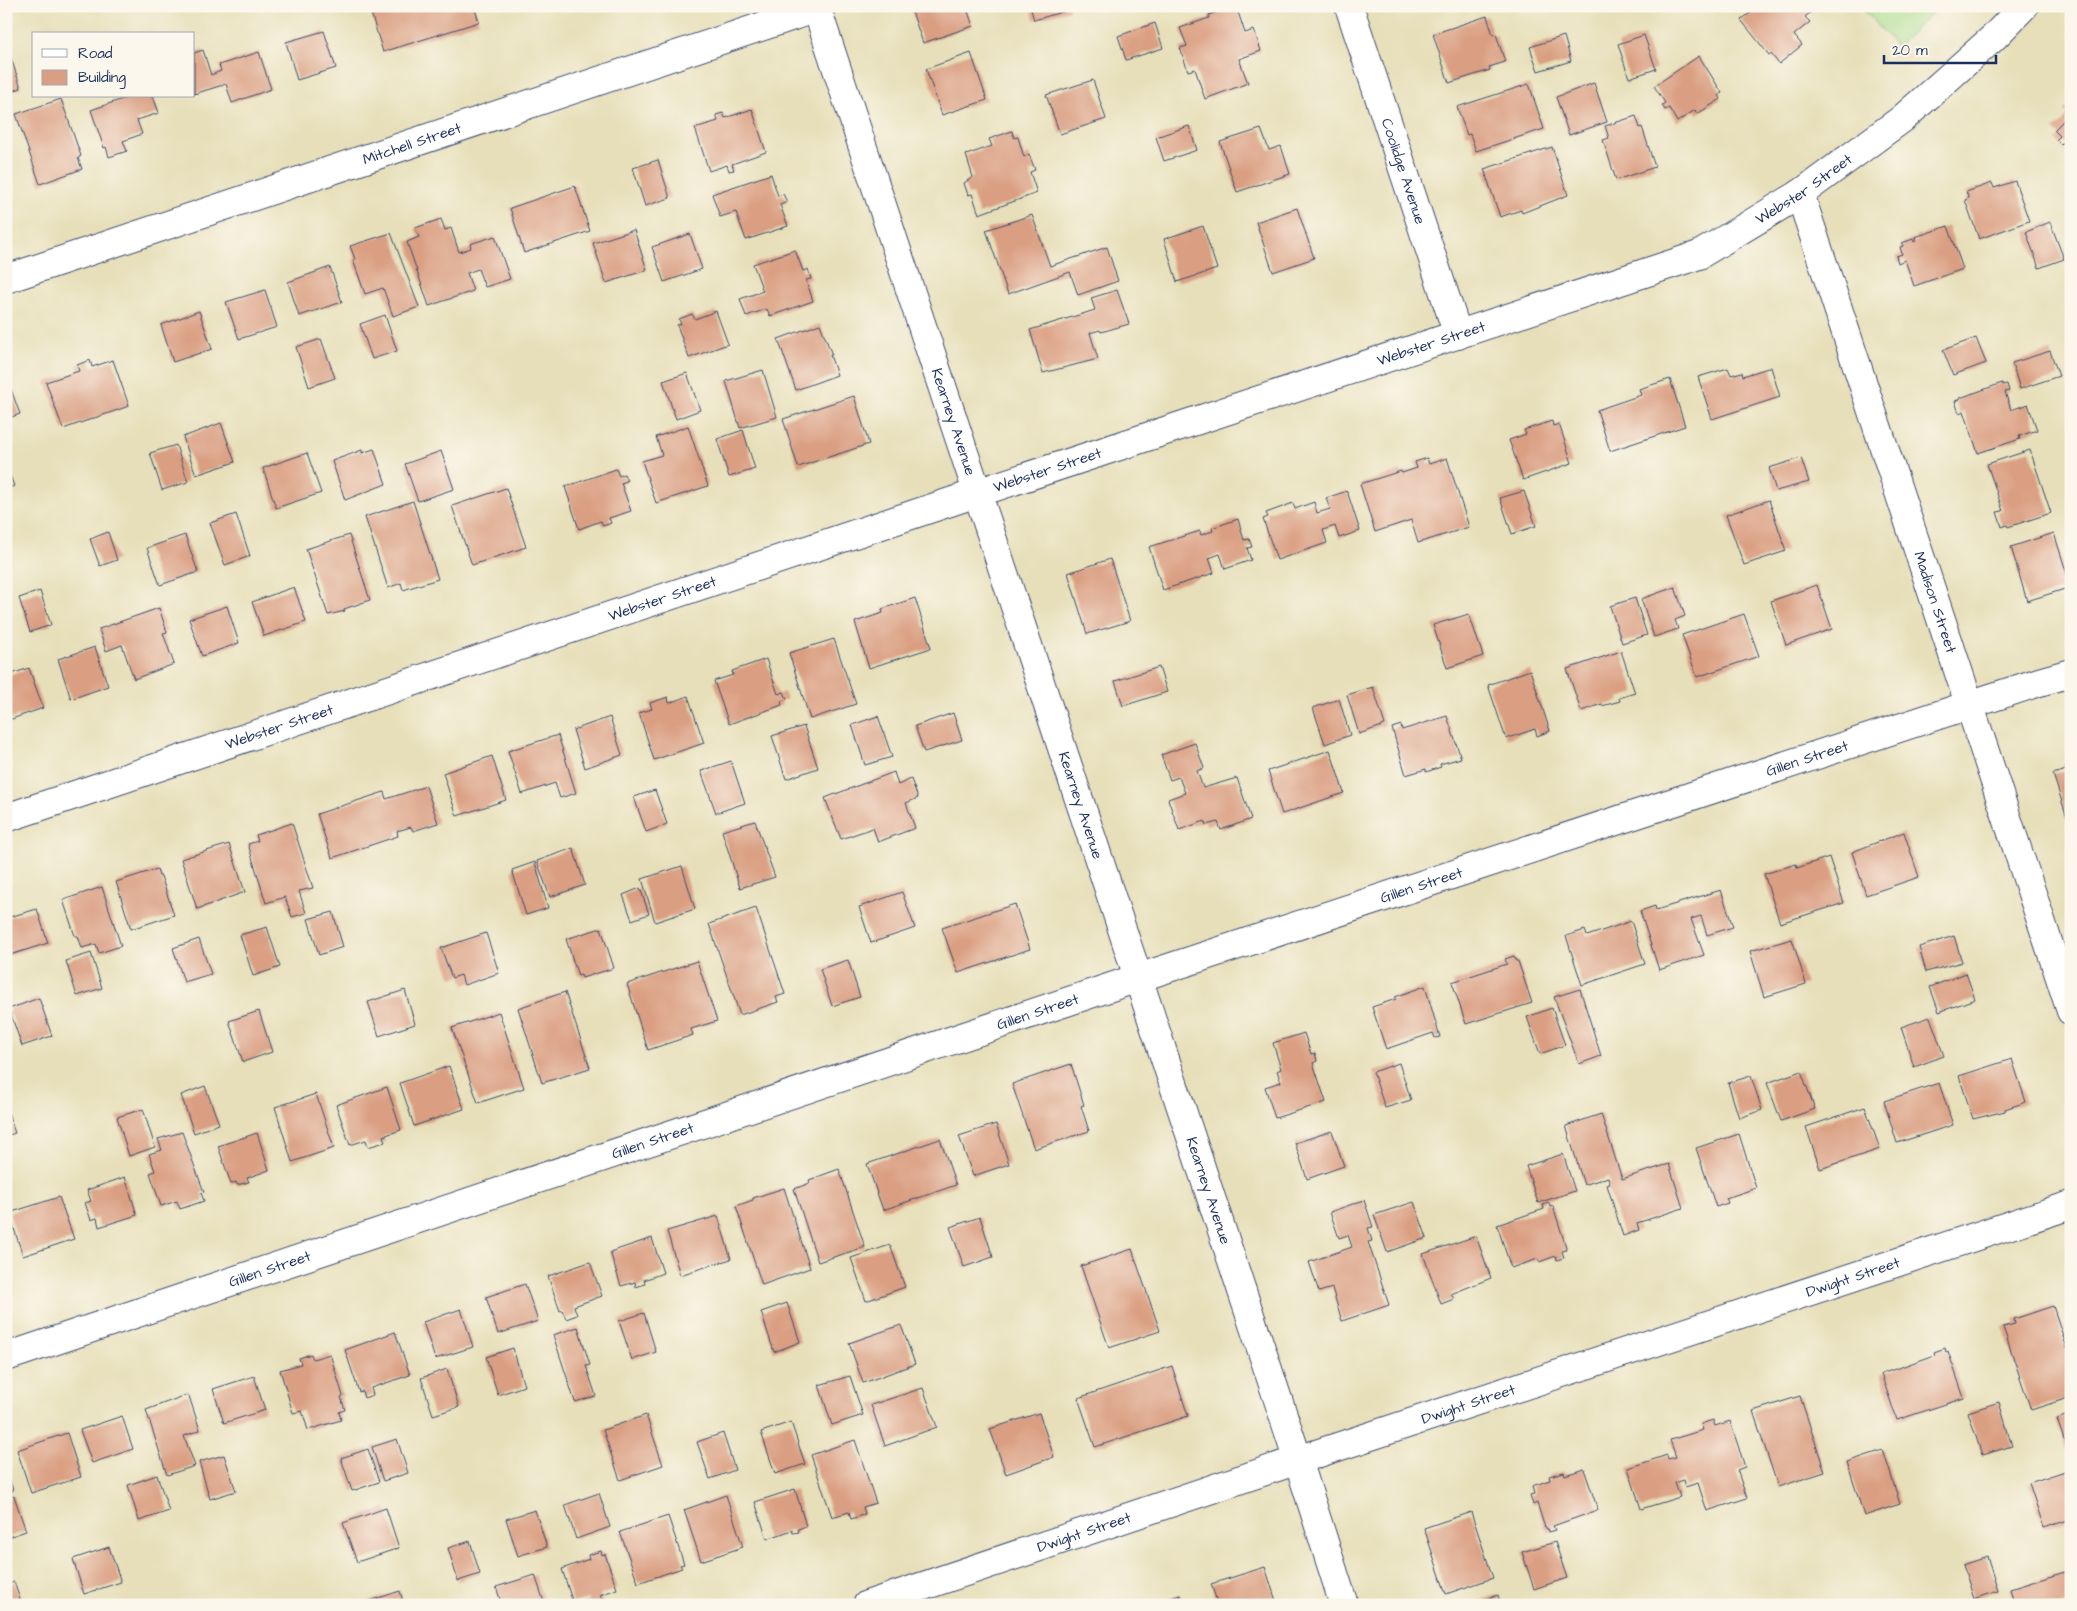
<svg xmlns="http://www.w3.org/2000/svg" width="2077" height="1611" font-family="'Architects Daughter',sans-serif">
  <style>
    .green { fill: #a8da89; stroke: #628474 }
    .building { fill: #da9f82 }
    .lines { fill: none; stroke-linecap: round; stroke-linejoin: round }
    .street-casing { stroke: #3a496c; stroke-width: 30 }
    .street { stroke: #fff; stroke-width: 28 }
    .labels { text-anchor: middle; stroke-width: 5; stroke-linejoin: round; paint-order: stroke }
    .street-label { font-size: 15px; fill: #1b2f5e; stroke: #fbf7ec }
  </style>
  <rect width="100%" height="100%" fill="#fbf7ec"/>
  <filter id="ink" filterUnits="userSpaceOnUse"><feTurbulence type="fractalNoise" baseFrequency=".02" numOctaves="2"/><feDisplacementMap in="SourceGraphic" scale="10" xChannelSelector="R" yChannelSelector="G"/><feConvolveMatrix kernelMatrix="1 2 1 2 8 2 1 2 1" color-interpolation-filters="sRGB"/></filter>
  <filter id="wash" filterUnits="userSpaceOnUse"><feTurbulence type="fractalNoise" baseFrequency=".0096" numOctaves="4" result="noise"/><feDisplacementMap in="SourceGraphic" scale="20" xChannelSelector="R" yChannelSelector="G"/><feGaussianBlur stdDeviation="1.12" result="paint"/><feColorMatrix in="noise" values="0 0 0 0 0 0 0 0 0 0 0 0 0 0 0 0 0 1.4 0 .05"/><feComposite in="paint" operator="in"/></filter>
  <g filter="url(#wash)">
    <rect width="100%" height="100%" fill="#e7dfb9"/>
    <path class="green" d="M1861,6h78l-42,41z"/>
    <g id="blocks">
      <path class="building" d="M382,6h92l5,16 -96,30 -13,-42z
        M910,6h56l7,20 -50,17z
        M1030,6h38l1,4 -35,10z
        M1233,6h3l9,27 9,-3 7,21 -22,8 9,24 -43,16 -10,-30 -7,2 -8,-23 7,-2 -7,-18 29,-10v-3z
        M1759,6h39l3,4 5,-4 5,6 -6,5 5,5 -16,13 8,10 -23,19 -8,-10 -2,1 -28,-35z
        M1487,16l6,19 3,-1 9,28 -16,5 1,3 -41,13 -16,-49z
        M1155,23l8,25 -37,12 -8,-24z
        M324,31l12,37 -39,12 -11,-38z
        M1644,35l12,34 -27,9 -11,-34z
        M1564,36l7,25 -33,10 -8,-24z
        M6,49h2l13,39 -15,5z
        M203,50l8,25 10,-4 -2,-6 40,-13 12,37 -39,14 -6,-19 -32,10v-41z
        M971,53l16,47 -45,15 -16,-46z
        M1699,56l23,37 -3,2 2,4 -24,15 -2,-4 -18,12 -8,-14 -4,2 -3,-5 3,-2 -11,-17z
        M1093,80l13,39 -46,15 -14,-39z
        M1594,83l13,39 -38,13 -13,-38z
        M1529,84l15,45 -68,22 -6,-17 -3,1 -10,-28z
        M131,96h22l6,17 -22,7 5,14 -19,7 4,10 -18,6 -3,-10 -2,1 -13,-38z
        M61,99l20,57 -3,2 4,11 -42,15 -24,-70z
        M2071,103v44l-7,-6 -3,4 -5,-5 4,-4 -6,-6 15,-15 -5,-5z
        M752,109l14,43 -34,12 2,6 -5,1 -2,-6 -18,6 -14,-43 23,-7 -2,-6 7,-2 2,5z
        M1636,116l4,12 2,-1 13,40 -39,13 -13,-40 6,-2 -4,-12z
        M1189,126l8,24 -33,11 -8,-24z
        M1261,129l8,21 12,-4 9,28 -53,18 -17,-50z
        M1012,131l2,7 4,-1 6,20 5,-3 6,16 -5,2 7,21 -58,21 -7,-20 -4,1 -4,-12 9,-6 -7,-22 26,-9 -3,-7z
        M1552,147l16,48 -46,18 -1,-3 -21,7 -16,-48z
        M658,160l12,38 -25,8 -12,-38z
        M771,174l7,22 5,-2 4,8 -7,3 8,21 -42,14 -10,-28 -16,5 -8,-23z
        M2015,181l14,40 -50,18 -14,-39 4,-2 -3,-6 26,-9 2,5z
        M575,186l15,45 -66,22 -14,-45z
        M1297,208l17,50 -41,14 -17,-50z
        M1032,215l18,51 57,-19 11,34 -40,14 -8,-23 -62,22 -22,-64z
        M441,219l4,11 6,-2 8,24 12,-4 -1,-4 25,-8 15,43 -25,8 -7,-18 -11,4 6,18 -44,15 -22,-64 12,-5 -4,-9z
        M2050,222l14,37 -25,9 -13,-36z
        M1203,226l14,43 -40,13 -13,-43z
        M1948,226l15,43 -49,17 -9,-26 -7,3 -2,-7 6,-2 -2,-7 3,-1 -1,-3 11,-4 1,3 2,-1 -1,-4z
        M634,230l13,40 -41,13 -13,-40z
        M391,233l28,74 -26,9 -10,-28 -18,6 -12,-34 2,-1 -5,-13z
        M690,234l12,35 -38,13 -12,-35z
        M795,250l8,21 5,-2 3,10 -5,1 7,21 -43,15 -3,-7 -21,7 -6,-17 23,-8 -10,-27z
        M330,267l12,35 -43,14 -11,-34z
        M265,290l12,37 -38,12 -13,-37z
        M1117,290l12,34 -28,8 -1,-2 -10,3 8,26 -55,14 -13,-43 65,-20 -4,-12z
        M199,311l13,38 -39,13 -12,-37z
        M716,311l12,33 -39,14 -12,-33 4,-1 -2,-5 13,-5 3,5z
        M385,315l12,36 -25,8 -12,-35z
        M820,324l12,31h-2l7,20 -41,15 -18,-51z
        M1976,338l10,25 -33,12 -10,-25z
        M321,339l14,39 -26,9 -13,-40z
        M2050,351l9,25 -39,13 -8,-26z
        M90,360l2,7 21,-7 16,46 -66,23 -17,-47 33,-11 -2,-6z
        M1771,367l9,30 -68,22 -14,-42 30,-9 3,7 11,-3 1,4z
        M763,370l14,47 -37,11 -14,-47z
        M687,373l13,37 -24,9 -13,-38z
        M6,376l14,38 -14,5z
        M1670,379l15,47 -75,25 -13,-41 44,-15 -2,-6z
        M2002,383l1,2 4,-1 2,7 -4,1 6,18 17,-6 9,26 -18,6 1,3 -42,14 -14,-42 -5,2 -4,-12 5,-2v-1z
        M854,396l15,48 -71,23 -15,-48z
        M1552,421l1,5 6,-2 13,39 -49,17 -14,-40 17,-6 -2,-4z
        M221,423l14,39 -39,13 -13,-38z
        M688,426l20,60 -52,17 -14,-42 20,-6 -6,-18z
        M743,430l12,39 -26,8 -12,-38z
        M176,445l12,37 -26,8 -12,-37z
        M374,449l12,35 -41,16 -13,-39 30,-11v3z
        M2030,450l21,63 -43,14 -1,-2 -5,2 -5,-15 6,-1 -16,-47z
        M441,451l13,38 -36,12 -13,-37z
        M307,453l14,40 -45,15 -13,-40z
        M1427,458l2,6 18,-6 22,69 -51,16 -7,-23 -36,12 -15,-48 41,-13 1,2 15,-5 -2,-6z
        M1801,458l8,24 -33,9 -7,-23z
        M6,465l8,21 -8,3z
        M616,469l3,7 5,-2 3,7 -6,2 10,28 -22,7 2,5 -8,3 -2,-5 -22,8 -14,-42z
        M506,488l20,59 -54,18 -20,-59z
        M1347,491l13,40 -21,7 -4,-12 -12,4 4,13 -50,17 -14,-41 5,-2 -2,-4 27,-10 2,6 19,-7 3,11 13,-4 -4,-11z
        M1524,491l12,35 -24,8 -12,-36z
        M1769,500l17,51 -42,14 -18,-50z
        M413,501l25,78 -35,11 -2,-7 -13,5 -23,-71z
        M236,514l14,42 -25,9 -15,-42z
        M1238,519l6,21 5,-1 3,8 -5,1 4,12 -26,9 -5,-15 -11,4 5,15 -51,17 -14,-43 51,-16 1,4 12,-4 -1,-3z
        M108,532l9,28 -17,6 -10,-27z
        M2054,533l17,54 -44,14 -16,-54z
        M185,535l13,37 -38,13 -13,-37z
        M349,535l21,65 -26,9 1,2 -17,4 -22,-66z
        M1110,559l20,62 -43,13 -19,-61z
        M1817,585l15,44 -46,16 -15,-44z
        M294,587l12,35 -42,14 -12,-34z
        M1675,587l10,29 -10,4 3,9 -24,8 -13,-38z
        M40,591l11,34 -21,7 -11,-34z
        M915,598l16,50 -62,20 -14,-46 28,-9 -1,-4z
        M1635,598l12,37 -25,8 -12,-37z
        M227,606l12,37 -37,13 -13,-37z
        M159,608l8,24 -4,1 11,31 -40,15 -12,-34 -16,6 -7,-22z
        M1469,614l14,42 -36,12 -14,-43z
        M1744,614l15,42 -62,21 -15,-42z
        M834,639l22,65 -46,15 -21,-66z
        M95,647l13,39 -37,13 -13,-40z
        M1621,651l14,42 -16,5 1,3 -18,5v-2l-21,7 -14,-42z
        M766,659l12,35 6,-2 3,7 -6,2 1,4 -53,19 -15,-43 19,-6 -1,-4z
        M1159,667l8,25 -44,14 -8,-25z
        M29,668l14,40 -37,13v-45z
        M1530,670l20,61 -13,5 -2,-7 -29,10 -18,-54z
        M1373,687l12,38 -26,9 -12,-39z
        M688,696l16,47 -50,17 -15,-47 13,-4 -2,-6 18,-6 1,6z
        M1339,699l11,36 -25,9 -12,-36z
        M953,713l9,27 -38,12 -9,-26z
        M878,716l14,41 -27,8 -13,-40z
        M1447,716l14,42 -21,6 1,3 -15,5v-3l-20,6 -14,-47 9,-3 1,5z
        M610,717l12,38 -37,13 -12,-38z
        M804,726l14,42 -32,11 -14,-43z
        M558,735l18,58 -16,5 -5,-15 -33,11 -14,-43z
        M1195,743l9,25 -7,3 6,17 34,-10 14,41 -30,11 -3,-8 -12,3 -1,-4 -26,9 -11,-31 17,-6 -6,-16 -9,3 -9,-25z
        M1330,750l14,43 -62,21 -14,-43z
        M492,756l14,44 -49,16 -14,-43z
        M731,761l14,42 -29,10 -15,-42z
        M2071,764v63h-1l-17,-53 13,-4 -1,-4z
        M894,772l4,13 13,-6 7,19 -12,5 9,25 -37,14 -5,-14 -32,11 -16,-41z
        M426,786l12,37 -25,8 -2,-4 -14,4 1,5 -66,22 -15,-44 67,-22 2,7z
        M655,790l12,34 -21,8 -12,-35z
        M755,821l20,56 -35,11 -18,-57z
        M292,823l21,65 -14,3 7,22 -14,4 -7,-20 -19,6 -18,-59 10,-3 -2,-6z
        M1904,832l15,45 -53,18 -14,-43z
        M229,844l16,48 -48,17 -16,-50z
        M573,848l12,37 -35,12 -13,-36z
        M1829,857l15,46 -64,20 -16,-49 32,-10 1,4z
        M535,862l13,46 -22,7 -14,-45z
        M682,866l13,43 -40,13 -13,-43z
        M157,869l2,7h2l13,39 -43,14 -15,-47z
        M102,887l19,59 -22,7 -3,-9 -14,4 -4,-12h-3l-12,-36z
        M640,888l9,26 -17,6 -9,-25z
        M1721,890l12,37 -26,8 -6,-19 -10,3 13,36 -45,15 -19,-59 15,-5 1,4z
        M902,892l13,36 -44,15 -12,-36z
        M1015,904l15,45 -72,24 -16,-45z
        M756,908l29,86 -9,3 2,5 -38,13 -31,-91z
        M37,909l11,34 -41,13 -1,-38z
        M333,912l10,35 -24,8 -11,-36z
        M1631,921l14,43 -63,21 -16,-49 19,-6 2,6z
        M267,927l13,40 -27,9 -13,-41z
        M601,928l13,40 -32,10 -1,-3 -3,1 -12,-37z
        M486,933l13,40 -35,12 -3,-10 -9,3 -11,-30z
        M1954,936l8,26 -36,10 -7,-25z
        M199,939l12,35 -27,8 -11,-34z
        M1792,939l14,45 -42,13 -14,-46z
        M91,953l11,35 -25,8 -11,-35z
        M1514,956l2,5h2l14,42 -66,21 -14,-42 55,-18 -2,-5z
        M848,960l12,37 -28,9 -12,-37z
        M697,961l20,60 -26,8 2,6 -45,15 -21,-66z
        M1966,973l9,26 -36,13 -9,-25z
        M1425,986l15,51 -5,1 -2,-5 -47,16 -14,-42 24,-8 -1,-2z
        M1580,989l21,67 -22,8 -25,-67z
        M405,990l10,34 -36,12 -11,-34z
        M565,992l25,76 -48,15 -24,-75z
        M39,998l13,38 -30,10 -13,-37z
        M1552,1008l13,37 -25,9 -13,-37z
        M259,1011l13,41 -29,10 -14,-41z
        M499,1012l25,76 -46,15 -26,-75z
        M1930,1017l14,39 -30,11 -13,-40z
        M1304,1033l7,21 4,-1 2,8 -4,2 13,39 -51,16 -10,-31 16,-5 -4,-11 4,-2 -8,-26z
        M2012,1059l14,43 -21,7v2l-32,8 -14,-43z
        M1399,1063l12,37 -26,8 -12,-36z
        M1071,1064l13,41 -3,1 8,25 -55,18 -22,-65z
        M449,1066l15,43 -50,17 -14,-43z
        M1801,1071l14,38 -34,12 -14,-38z
        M1751,1076l11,34 -23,8 -11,-35z
        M1939,1083l14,42 -56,18 -13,-42z
        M205,1086l14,38 -25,9 -13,-38z
        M387,1087l14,43 -18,6 2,6 -17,5 -2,-7 -16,5 -14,-40z
        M316,1094l18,54 -42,14 -17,-55z
        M6,1107l9,26 -9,3z
        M1865,1107l15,42 -60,20 -14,-42z
        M143,1109l12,38 -26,9 -12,-39z
        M1601,1114l21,65 47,-15 14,44 -46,15 2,7 -16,6 -16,-51 3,-1 -2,-7 -24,8 -18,-59z
        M996,1124l13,40 -36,12 -14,-40z
        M1332,1131l12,35 -37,13 -12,-36z
        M182,1132l22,60 -3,1 3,8 -24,8 -3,-8 -16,5 -11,-33 5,-2 -6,-17 13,-4 -4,-11z
        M257,1133l12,37 -22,8 2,4 -12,3 -1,-3 -5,2 -13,-38z
        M1739,1134l17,54 -30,10 2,5 -12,4 -20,-59z
        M940,1139l16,46 -73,25 -16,-46z
        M1563,1154l12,37 -37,12 -12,-37z
        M839,1169l26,78 -47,15 -24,-73 16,-6 -1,-3z
        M125,1177l12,38 -38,12 -2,-9 -6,2 -6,-17 6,-2 -4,-11z
        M784,1188l26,80 -48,17 -26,-79 17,-6v-2z
        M59,1197l15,42 -51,17 -14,-43z
        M1364,1200l9,27 -5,1 4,13 -4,1 21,63 -47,16 -10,-33 -13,4 -10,-30 43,-15 -4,-12 -9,3 -9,-26z
        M1414,1202l13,36 -40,14 -13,-37z
        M1549,1203l1,4 3,-1 14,44 -5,1 2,7 -7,2 -1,-4 -17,6 -1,-3 -27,9 -14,-43 47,-16 -1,-4z
        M718,1216l13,43 -51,16 -13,-44z
        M980,1217l13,40 -29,10 -14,-40z
        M1476,1236l15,42 -40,16 3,5 -13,5 -18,-50z
        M652,1238l11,35 -19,7 1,4 -9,3 -1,-5 -14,4 -11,-34z
        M890,1245l15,42 -39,14 -15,-43z
        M1132,1249l28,82 -51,17 -28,-82z
        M590,1262l12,34 -28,10 3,9 -11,4 -4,-9 -2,1 -12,-35z
        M525,1284l13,37 -40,13 -12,-37z
        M787,1303l13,39 -26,10 -13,-40z
        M2053,1306l18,54v37l-40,13 -28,-83 12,-3 -1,-5z
        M461,1309l12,38 -38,12 -12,-37z
        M644,1313l12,39 -24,8 -13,-39z
        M901,1325l14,39 -52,19 -14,-40z
        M578,1327l12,38 -4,1 10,30 -21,6 -22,-67z
        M395,1332l15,43 -39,13 2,7 -9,3 -2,-7 -3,1 -14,-42z
        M513,1348l11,38 -26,9 -12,-38z
        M1945,1348l1,4 2,-1 16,47 -67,22 -16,-46 54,-19 -1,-3z
        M311,1354l2,5 17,-5 13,42 -2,1 4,13 -6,2 2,8 -33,10 -6,-19 -9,2 -13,-43 21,-6 -2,-6z
        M1172,1366l16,50 -93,31 -17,-49z
        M447,1369l12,38 -26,8 -12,-37z
        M254,1376l11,34 -41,13 -11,-34z
        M850,1376l13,39 -31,10 -13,-40z
        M923,1388l14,39 -52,19 -14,-41z
        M186,1395l3,1 11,34 -16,6 11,30 -28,9 -21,-65z
        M1800,1396l25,76 -47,15 -25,-76z
        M1999,1402l13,44 -30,9 -14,-43z
        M1039,1413l15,44 -48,17 -16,-45z
        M2071,1414v44h-1l-13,-39z
        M646,1415l17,50 -43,15 -17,-50z
        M122,1416l11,33 -41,14 -12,-33z
        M1713,1420l2,6 15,-5 15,46 -8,3 10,28 -40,13 -9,-28 -13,4 -2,-7 -8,3 5,14 -39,12 -13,-41 39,-13 1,4 8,-2 -6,-17 33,-10 -2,-6z
        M791,1422l14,42 -30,10 -14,-42z
        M67,1433l14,44 -50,16 -14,-43z
        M723,1433l12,37 -25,9 -13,-37z
        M397,1439l11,34 -25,8 -11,-34z
        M855,1440l21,63 -13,4 2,7 -14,5 -2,-7 -17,5 -21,-62z
        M368,1449l11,33 -27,9 -11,-33z
        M1883,1450l17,54 -36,12 -17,-54z
        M224,1455l12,36 -26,8 -11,-37z
        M1584,1469l14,41 -45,16 2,4 -7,2 -1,-4h-2l-8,-25 -4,2 -3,-10 4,-1 -2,-8 18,-6 -1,-4 15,-4 1,3z
        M2071,1469v50l-27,9 -15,-45z
        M6,1470l7,20 -7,3z
        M157,1475l12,36 -30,10 -11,-36z
        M795,1489l11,37 -8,3 1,3 -6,1 -1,-3 -25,9 -12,-37z
        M599,1493l11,34 -34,12 -11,-34z
        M726,1495l17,52 -42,14 -17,-51z
        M14,1496l12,35 -20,7v-39z
        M386,1508l13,40 -42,14 -14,-39z
        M535,1510l12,37 -29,9 -12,-37z
        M1471,1512l22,66 -47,16 -22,-66z
        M668,1516l16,48 -4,1 2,3 -44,15 -18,-51z
        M470,1541l10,33 -22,7 -10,-33z
        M1555,1542l12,36 -33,11 -12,-37z
        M109,1547l12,35 -37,12 -11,-35z
        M601,1551l1,4 3,-1 12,35 -17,6 3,7 -6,3h-7l-2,-6 -15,4 -11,-34 27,-10 -1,-4z
        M1987,1557l11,34 -24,8 -11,-34z
        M1265,1567l12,37 -59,1 -7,-21z
        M2071,1570v35h-56l-5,-16z
        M535,1575l10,30h-43l-6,-18z
        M14,1582l8,23h-16v-20z
        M400,1591l4,14h-44v-1z
        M1180,1595l3,8 7,-2 1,4h-40z
        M1498,1595l3,10h-32v-1z"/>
    </g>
  </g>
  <g filter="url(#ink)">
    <use href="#blocks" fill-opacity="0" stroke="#3a496c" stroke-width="1"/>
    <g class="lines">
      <g class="street-casing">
        <g id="street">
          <path id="s1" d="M816,6l482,1454 46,145"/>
          <path id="s2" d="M1349,6l109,329"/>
          <path id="s3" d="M1800,194l271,817"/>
          <path id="s4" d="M6,279l811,-271"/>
          <path id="s5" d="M6,818l971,-325 722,-238 101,-61 102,-75 91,-81 31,-32"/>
          <path id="s6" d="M6,1357l1132,-379 901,-296 32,-9"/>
          <path id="s7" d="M867,1605l431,-145 773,-255"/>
        </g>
      </g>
      <use href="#street" class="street"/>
    </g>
  </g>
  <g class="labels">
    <g class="street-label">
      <text dy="5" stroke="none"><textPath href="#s4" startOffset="428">Mitchell Street</textPath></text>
      <text dy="5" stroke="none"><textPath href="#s2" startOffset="174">Coolidge Avenue</textPath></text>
      <text dy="5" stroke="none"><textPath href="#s5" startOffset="1908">Webster Street</textPath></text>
      <text dy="5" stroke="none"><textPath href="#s5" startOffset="1502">Webster Street</textPath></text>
      <text dy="5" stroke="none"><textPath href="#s1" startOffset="438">Kearney Avenue</textPath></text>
      <text dy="5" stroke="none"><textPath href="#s5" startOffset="1098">Webster Street</textPath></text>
      <text dy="5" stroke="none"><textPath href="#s5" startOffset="692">Webster Street</textPath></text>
      <text dy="5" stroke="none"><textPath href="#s3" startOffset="430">Madison Street</textPath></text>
      <text dy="5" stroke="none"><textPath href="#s5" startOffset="288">Webster Street</textPath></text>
      <text dy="5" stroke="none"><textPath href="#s6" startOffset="1898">Gillen Street</textPath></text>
      <text dy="5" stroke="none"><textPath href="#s1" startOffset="842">Kearney Avenue</textPath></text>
      <text dy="5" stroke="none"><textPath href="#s6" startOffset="1492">Gillen Street</textPath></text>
      <text dy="5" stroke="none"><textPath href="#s6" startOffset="1088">Gillen Street</textPath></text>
      <text dy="5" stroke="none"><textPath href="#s6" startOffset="682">Gillen Street</textPath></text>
      <text dy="5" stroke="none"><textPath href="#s1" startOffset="1248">Kearney Avenue</textPath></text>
      <text dy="5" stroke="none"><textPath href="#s6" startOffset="278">Gillen Street</textPath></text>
      <text dy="5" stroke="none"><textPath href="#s7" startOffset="1039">Dwight Street</textPath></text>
      <text dy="5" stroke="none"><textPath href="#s7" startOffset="634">Dwight Street</textPath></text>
      <text dy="5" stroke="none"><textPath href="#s7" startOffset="229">Dwight Street</textPath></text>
    </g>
  </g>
  <rect width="2077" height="1611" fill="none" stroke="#fbf7ec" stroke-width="25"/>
  <rect x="32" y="32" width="162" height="65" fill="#fbf7ec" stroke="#a1a7b3"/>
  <rect x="42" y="49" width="25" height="8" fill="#ffffff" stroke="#a1a7b3"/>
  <text x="78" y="58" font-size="15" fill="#1b2f5e">Road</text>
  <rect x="42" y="70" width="25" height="15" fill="#da9f82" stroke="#a1a7b3"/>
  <text x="78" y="82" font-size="15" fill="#1b2f5e">Building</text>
  <path d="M1884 55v8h112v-8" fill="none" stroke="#1b2f5e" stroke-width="2.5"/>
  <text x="1892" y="55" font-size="15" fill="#1b2f5e" stroke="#fbf7ec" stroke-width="4" paint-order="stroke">20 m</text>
</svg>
